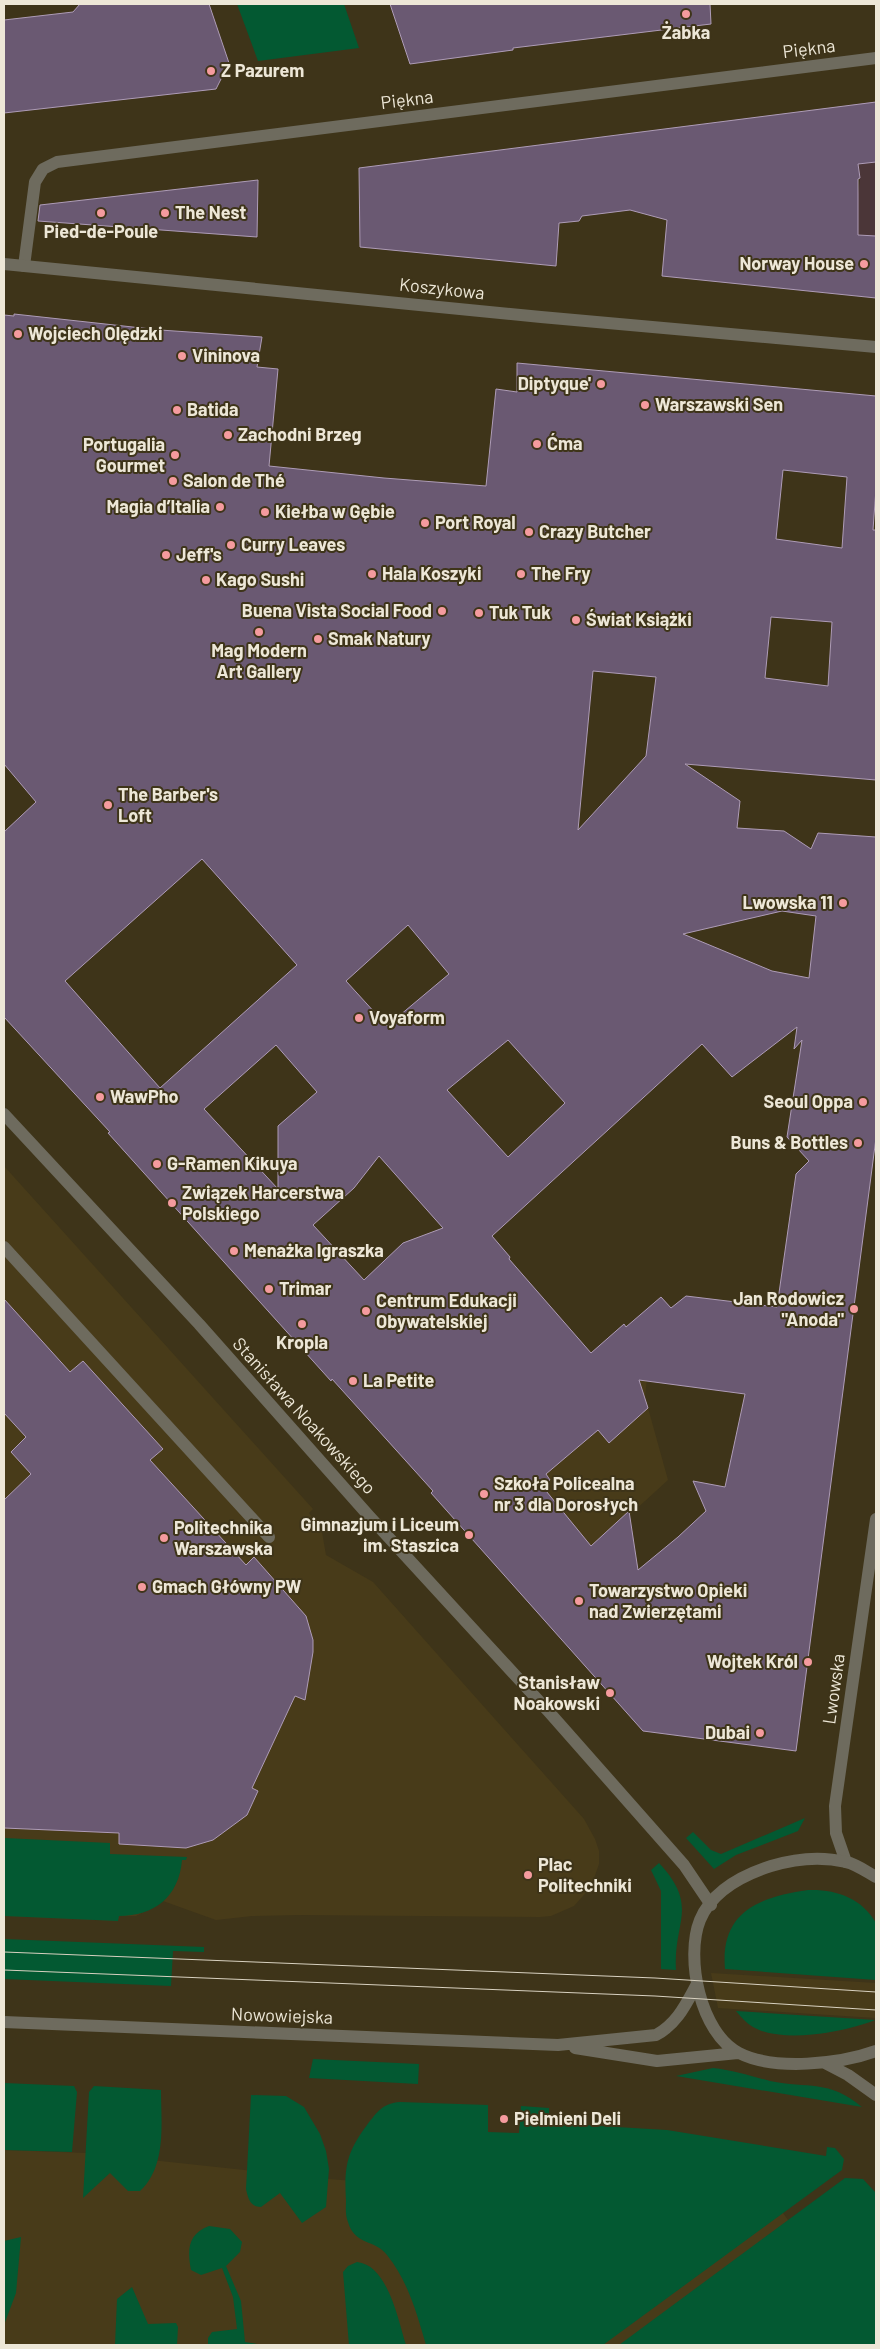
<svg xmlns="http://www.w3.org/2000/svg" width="880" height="2349" font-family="Barlow,sans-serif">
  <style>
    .commercial { fill: #4b3638 }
    .built { fill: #483b19 }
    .green { fill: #035932 }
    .building { fill: #6a5972; stroke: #ae9cb7; fill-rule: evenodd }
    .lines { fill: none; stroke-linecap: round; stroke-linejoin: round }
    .service { stroke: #6e6b5e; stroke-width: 12 }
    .minor { stroke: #6e6b5e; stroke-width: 12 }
    .tertiary { stroke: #6e6b5e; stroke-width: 12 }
    .tram { stroke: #d8d1c0; stroke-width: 1 }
    .poi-dot { fill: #f59b9e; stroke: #3e3419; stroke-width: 2 }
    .labels { text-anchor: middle; stroke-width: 4; stroke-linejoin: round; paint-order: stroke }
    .poi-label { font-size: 18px; font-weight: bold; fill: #ede7d7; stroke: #3e3419; text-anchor: start }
    .street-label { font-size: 18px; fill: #ede7d7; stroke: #3e3419 }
  </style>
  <rect width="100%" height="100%" fill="#3e3419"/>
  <path class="commercial" d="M872,102h4v196l-26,-3 4,-71 6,-45 -10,-74z"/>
  <path class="built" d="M4,1166l309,343 -4,4 13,19 4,23 47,27 211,237 11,20 4,12v13l-8,23 -17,19 -23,10 -11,1 -240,-2 -48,1 -36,4 -53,-19 -27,15h-17l-1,5 -114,-5z
    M624,1324l2,3 26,4 -7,66 23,83 -46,42 -3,-2 -89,83 21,-216z
    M711,1973l165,10v35l-158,-10z
    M4,2150l82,3 242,26 455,34 93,132h-872z"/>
  <path class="green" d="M237,4h107l15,44 -101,13z
    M805,1818l-7,13 -62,24 -22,14 -28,-31 7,-6 18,18 10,4z
    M4,1838l106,5v11l77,3 -1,3h-4c-3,37 -28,56 -63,56l-1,5 -114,-5z
    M659,1863c41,44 14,58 17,107l-15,-1v-78l-10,-21z
    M808,1890c28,-1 54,8 68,33v57l-151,-11c-5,-57 34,-72 83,-79z
    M4,1939l200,8v5l-31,-1 -2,35 -167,-7z
    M736,2011l139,9c-30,12 -93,24 -122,7 -7,-4 -12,-10 -17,-16z
    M313,2059l106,5 -1,20 -109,-6z
    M713,2068c20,2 38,8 57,13 38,8 59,-2 92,26l-186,-31z
    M4,2083l70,3 3,6 -5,60 -68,-2z
    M94,2086l67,4c0,33 6,76 -21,101h-12l-18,-18 -27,25 6,-106z
    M251,2095l35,1 18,11 16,27 6,17 3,18 -3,38 -24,16 -22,-30 -19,14c-11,0 -13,-9 -15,-18z
    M400,2102l88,3v27l31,1 2,-27 28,2v15l118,7 159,26 1,-9 8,1 9,11 -2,11 -239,175h-177c-9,-31 -18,-64 -39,-90 -12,-16 -32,-9 -39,-33 -3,-7 -2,-15 -2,-22 -2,-34 1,-48 21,-75 10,-13 16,-22 33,-23z
    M845,2178l18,1 13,14v152h-257z
    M209,2226l21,3 12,13 -2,10 -14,14 15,35 4,41 18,3h-55v-7l4,-6 25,-3 -4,-32 -11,-29 -21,7 -10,-5c-4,-21 -3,-36 18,-44z
    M21,2237l-5,56 -12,32v-84z
    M357,2262c31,3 41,58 49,83h-57l-6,-73 5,-6z
    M132,2287l16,37 28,-1 2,4 -1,18h-62l2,-46z"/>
  <path class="building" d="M80,4h129l20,59 -13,26 -212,24v-93l69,-8z
    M390,4h320l1,20 -198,24v2l-103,14z
    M876,102v60l-18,2 2,14 -2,1v56l18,1v62l-214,-22 5,-56 -37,-10 -48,6 -3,5 -20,2 -3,43 -196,-19 -1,-79z
    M258,180l-1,57 -219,-16 2,-16z
    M14,314l146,16 102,7 -5,30 21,2 -9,97 115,12 102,8 10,-97 21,3v-29l359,33v93l-3,41h3v250l-191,-16 55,37 -3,27 47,3 27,18 7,-16 58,4v301l-80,613 -153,-20 -212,-238 2,-2 -101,-112 -1,2 -223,-248 2,-1 -106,-115v-185l32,-30 -32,-38v-449l10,1zM783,470l64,7 -5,71 -66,-9zM771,617l61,5 -4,64 -63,-8zM593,671l63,6 -10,79 -68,74zM202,859l95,106 -137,123 -95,-107zM782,911l34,5 -7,62 -37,-7 -89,-37zM408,925l41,49 -62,52 -41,-45zM797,1027l-3,22 8,-9 -15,97 22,24 -13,13 -19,133 -91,-11 -15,12 -10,-11 -35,30 -2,-3 -33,29 -82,-94 1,-2 -18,-21 210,-192 30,33zM508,1040l57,63 -57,54 -61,-67zM276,1045l41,47 -39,34v63l-74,-80zM379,1156l64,72 -40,15 -39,37 -51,-55 41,-37zM639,1380l106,14 -20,93 -32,-6 13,30 -28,26 -40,33 -9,-59 -38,35 -49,-60 8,-6 -4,-6 52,-44 11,13 39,-35z
    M4,1299l66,73 13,-11 80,88 -13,11 96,105 8,-8 52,59 7,24v12l-8,48 -10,-4 -43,92 6,3 -11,24 -34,25 -27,8 -67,-4v-11l-115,-5v-328l27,-26 -20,-22 15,-15 -22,-24z"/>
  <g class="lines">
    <path class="service" d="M4,1247l265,290"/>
    <path class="minor" d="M24,266l11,-84 8,-13 14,-7 819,-104
      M4,1114l195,210 170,192 180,196 135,153 27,40
      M846,1862l-10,-29 -1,-27 41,-287"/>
    <path class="tertiary" d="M4,264l537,53 335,30
      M876,1877c-9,-5 -20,-13 -30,-15 -25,-6 -52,-3 -75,4 -28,9 -59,25 -71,54 -15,37 0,113 39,133 35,18 101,11 137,-2
      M4,2022l554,23 98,-10c21,-11 30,-31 41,-51
      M575,2048l82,13 81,-8
      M825,2063l23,12 28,20"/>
    <path class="tram" d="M4,1952l651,26 221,14
      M4,1970l651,26 221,14"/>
  </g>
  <g class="poi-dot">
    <circle cx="686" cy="14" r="5"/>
    <circle cx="211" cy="71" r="5"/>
    <circle cx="101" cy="213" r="5"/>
    <circle cx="165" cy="213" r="5"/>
    <circle cx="864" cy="264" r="5"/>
    <circle cx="18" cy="334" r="5"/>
    <circle cx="182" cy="356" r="5"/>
    <circle cx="601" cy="384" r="5"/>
    <circle cx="645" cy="405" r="5"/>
    <circle cx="177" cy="410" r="5"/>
    <circle cx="228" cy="435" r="5"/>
    <circle cx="537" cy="444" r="5"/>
    <circle cx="175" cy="455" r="5"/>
    <circle cx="173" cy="481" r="5"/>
    <circle cx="220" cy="507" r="5"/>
    <circle cx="265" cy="512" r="5"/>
    <circle cx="425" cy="523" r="5"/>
    <circle cx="529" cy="532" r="5"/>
    <circle cx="231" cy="545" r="5"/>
    <circle cx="166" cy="555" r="5"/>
    <circle cx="372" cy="574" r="5"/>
    <circle cx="521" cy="574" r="5"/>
    <circle cx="206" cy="580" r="5"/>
    <circle cx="442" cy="611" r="5"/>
    <circle cx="479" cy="613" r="5"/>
    <circle cx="576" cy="620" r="5"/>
    <circle cx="259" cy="632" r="5"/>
    <circle cx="318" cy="639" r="5"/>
    <circle cx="108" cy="805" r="5"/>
    <circle cx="843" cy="903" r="5"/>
    <circle cx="359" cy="1018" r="5"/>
    <circle cx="100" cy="1097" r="5"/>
    <circle cx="863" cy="1102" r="5"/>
    <circle cx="858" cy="1143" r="5"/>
    <circle cx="157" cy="1164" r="5"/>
    <circle cx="172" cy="1203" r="5"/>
    <circle cx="234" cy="1251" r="5"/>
    <circle cx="269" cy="1289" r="5"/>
    <circle cx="854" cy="1309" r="5"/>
    <circle cx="366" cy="1311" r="5"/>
    <circle cx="302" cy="1324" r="5"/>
    <circle cx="353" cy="1381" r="5"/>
    <circle cx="484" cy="1494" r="5"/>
    <circle cx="469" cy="1535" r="5"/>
    <circle cx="164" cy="1538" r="5"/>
    <circle cx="142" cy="1587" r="5"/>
    <circle cx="579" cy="1601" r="5"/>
    <circle cx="808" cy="1662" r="5"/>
    <circle cx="610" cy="1693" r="5"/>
    <circle cx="760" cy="1733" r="5"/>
    <circle cx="528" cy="1875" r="5"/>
    <circle cx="504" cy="2119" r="5"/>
  </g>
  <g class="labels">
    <g class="poi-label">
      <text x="686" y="39" text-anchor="middle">Żabka</text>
      <text x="221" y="77">Z Pazurem</text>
      <text x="175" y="219">The Nest</text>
      <text x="101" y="238" text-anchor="middle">Pied-de-Poule</text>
      <text x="854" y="270" text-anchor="end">Norway House</text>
      <text x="28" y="340">Wojciech Olędzki</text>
      <text x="192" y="362">Vininova</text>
      <text x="591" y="390" text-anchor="end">Diptyque'</text>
      <text x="655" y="411">Warszawski Sen</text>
      <text x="187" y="416">Batida</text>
      <text x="238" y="441">Zachodni Brzeg</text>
      <text x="547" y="450">Ćma</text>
      <text x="165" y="451" text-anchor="end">Portugalia<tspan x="165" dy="21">Gourmet</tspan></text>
      <text x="183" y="487">Salon de Thé</text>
      <text x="210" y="513" text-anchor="end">Magia d’Italia</text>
      <text x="275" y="518">Kiełba w Gębie</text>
      <text x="435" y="529">Port Royal</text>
      <text x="539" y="538">Crazy Butcher</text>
      <text x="241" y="551">Curry Leaves</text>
      <text x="176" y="561">Jeff's</text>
      <text x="382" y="580">Hala Koszyki</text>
      <text x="531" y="580">The Fry</text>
      <text x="216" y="586">Kago Sushi</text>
      <text x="432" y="617" text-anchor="end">Buena Vista Social Food</text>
      <text x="489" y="619">Tuk Tuk</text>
      <text x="586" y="626">Świat Książki</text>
      <text x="328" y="645">Smak Natury</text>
      <text x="259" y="657" text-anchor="middle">Mag Modern<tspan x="259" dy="21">Art Gallery</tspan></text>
      <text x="118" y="801">The Barber's<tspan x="118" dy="21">Loft</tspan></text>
      <text x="833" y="909" text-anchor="end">Lwowska 11</text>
      <text x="369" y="1024">Voyaform</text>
      <text x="110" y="1103">WawPho</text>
      <text x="853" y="1108" text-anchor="end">Seoul Oppa</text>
      <text x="848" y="1149" text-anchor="end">Buns &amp; Bottles</text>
      <text x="167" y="1170">G-Ramen Kikuya</text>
      <text x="182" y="1199">Związek Harcerstwa<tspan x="182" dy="21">Polskiego</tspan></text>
      <text x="244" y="1257">Menażka Igraszka</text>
      <text x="279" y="1295">Trimar</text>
      <text x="844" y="1305" text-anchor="end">Jan Rodowicz<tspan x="844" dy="21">"Anoda"</tspan></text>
      <text x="376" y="1307">Centrum Edukacji<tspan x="376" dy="21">Obywatelskiej</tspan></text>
      <text x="302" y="1349" text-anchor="middle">Kropla</text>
      <text x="363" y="1387">La Petite</text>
      <text x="494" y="1490">Szkoła Policealna<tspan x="494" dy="21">nr 3 dla Dorosłych</tspan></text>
      <text x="459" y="1531" text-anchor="end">Gimnazjum i Liceum<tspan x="459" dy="21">im. Staszica</tspan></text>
      <text x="174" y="1534">Politechnika<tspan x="174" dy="21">Warszawska</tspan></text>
      <text x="152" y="1593">Gmach Główny PW</text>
      <text x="589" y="1597">Towarzystwo Opieki<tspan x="589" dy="21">nad Zwierzętami</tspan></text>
      <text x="798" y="1668" text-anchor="end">Wojtek Król</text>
      <text x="600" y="1689" text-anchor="end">Stanisław<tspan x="600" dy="21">Noakowski</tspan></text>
      <text x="750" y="1739" text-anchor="end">Dubai</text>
      <text x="538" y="1871">Plac<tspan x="538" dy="21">Politechniki</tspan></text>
      <text x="514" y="2125">Pielmieni Deli</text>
    </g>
    <g class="street-label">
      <text transform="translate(809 49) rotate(-7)" y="6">Piękna</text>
      <text transform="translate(407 100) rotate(-7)" y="6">Piękna</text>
      <text transform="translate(442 289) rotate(6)" y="6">Koszykowa</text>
      <text transform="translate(304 1416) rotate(48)" y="6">Stanisława Noakowskiego</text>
      <text transform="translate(834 1689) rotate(-82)" y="6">Lwowska</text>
      <text transform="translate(282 2016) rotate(2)" y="6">Nowowiejska</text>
    </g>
  </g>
  <rect width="880" height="2349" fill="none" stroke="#ede7d7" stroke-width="10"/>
</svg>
